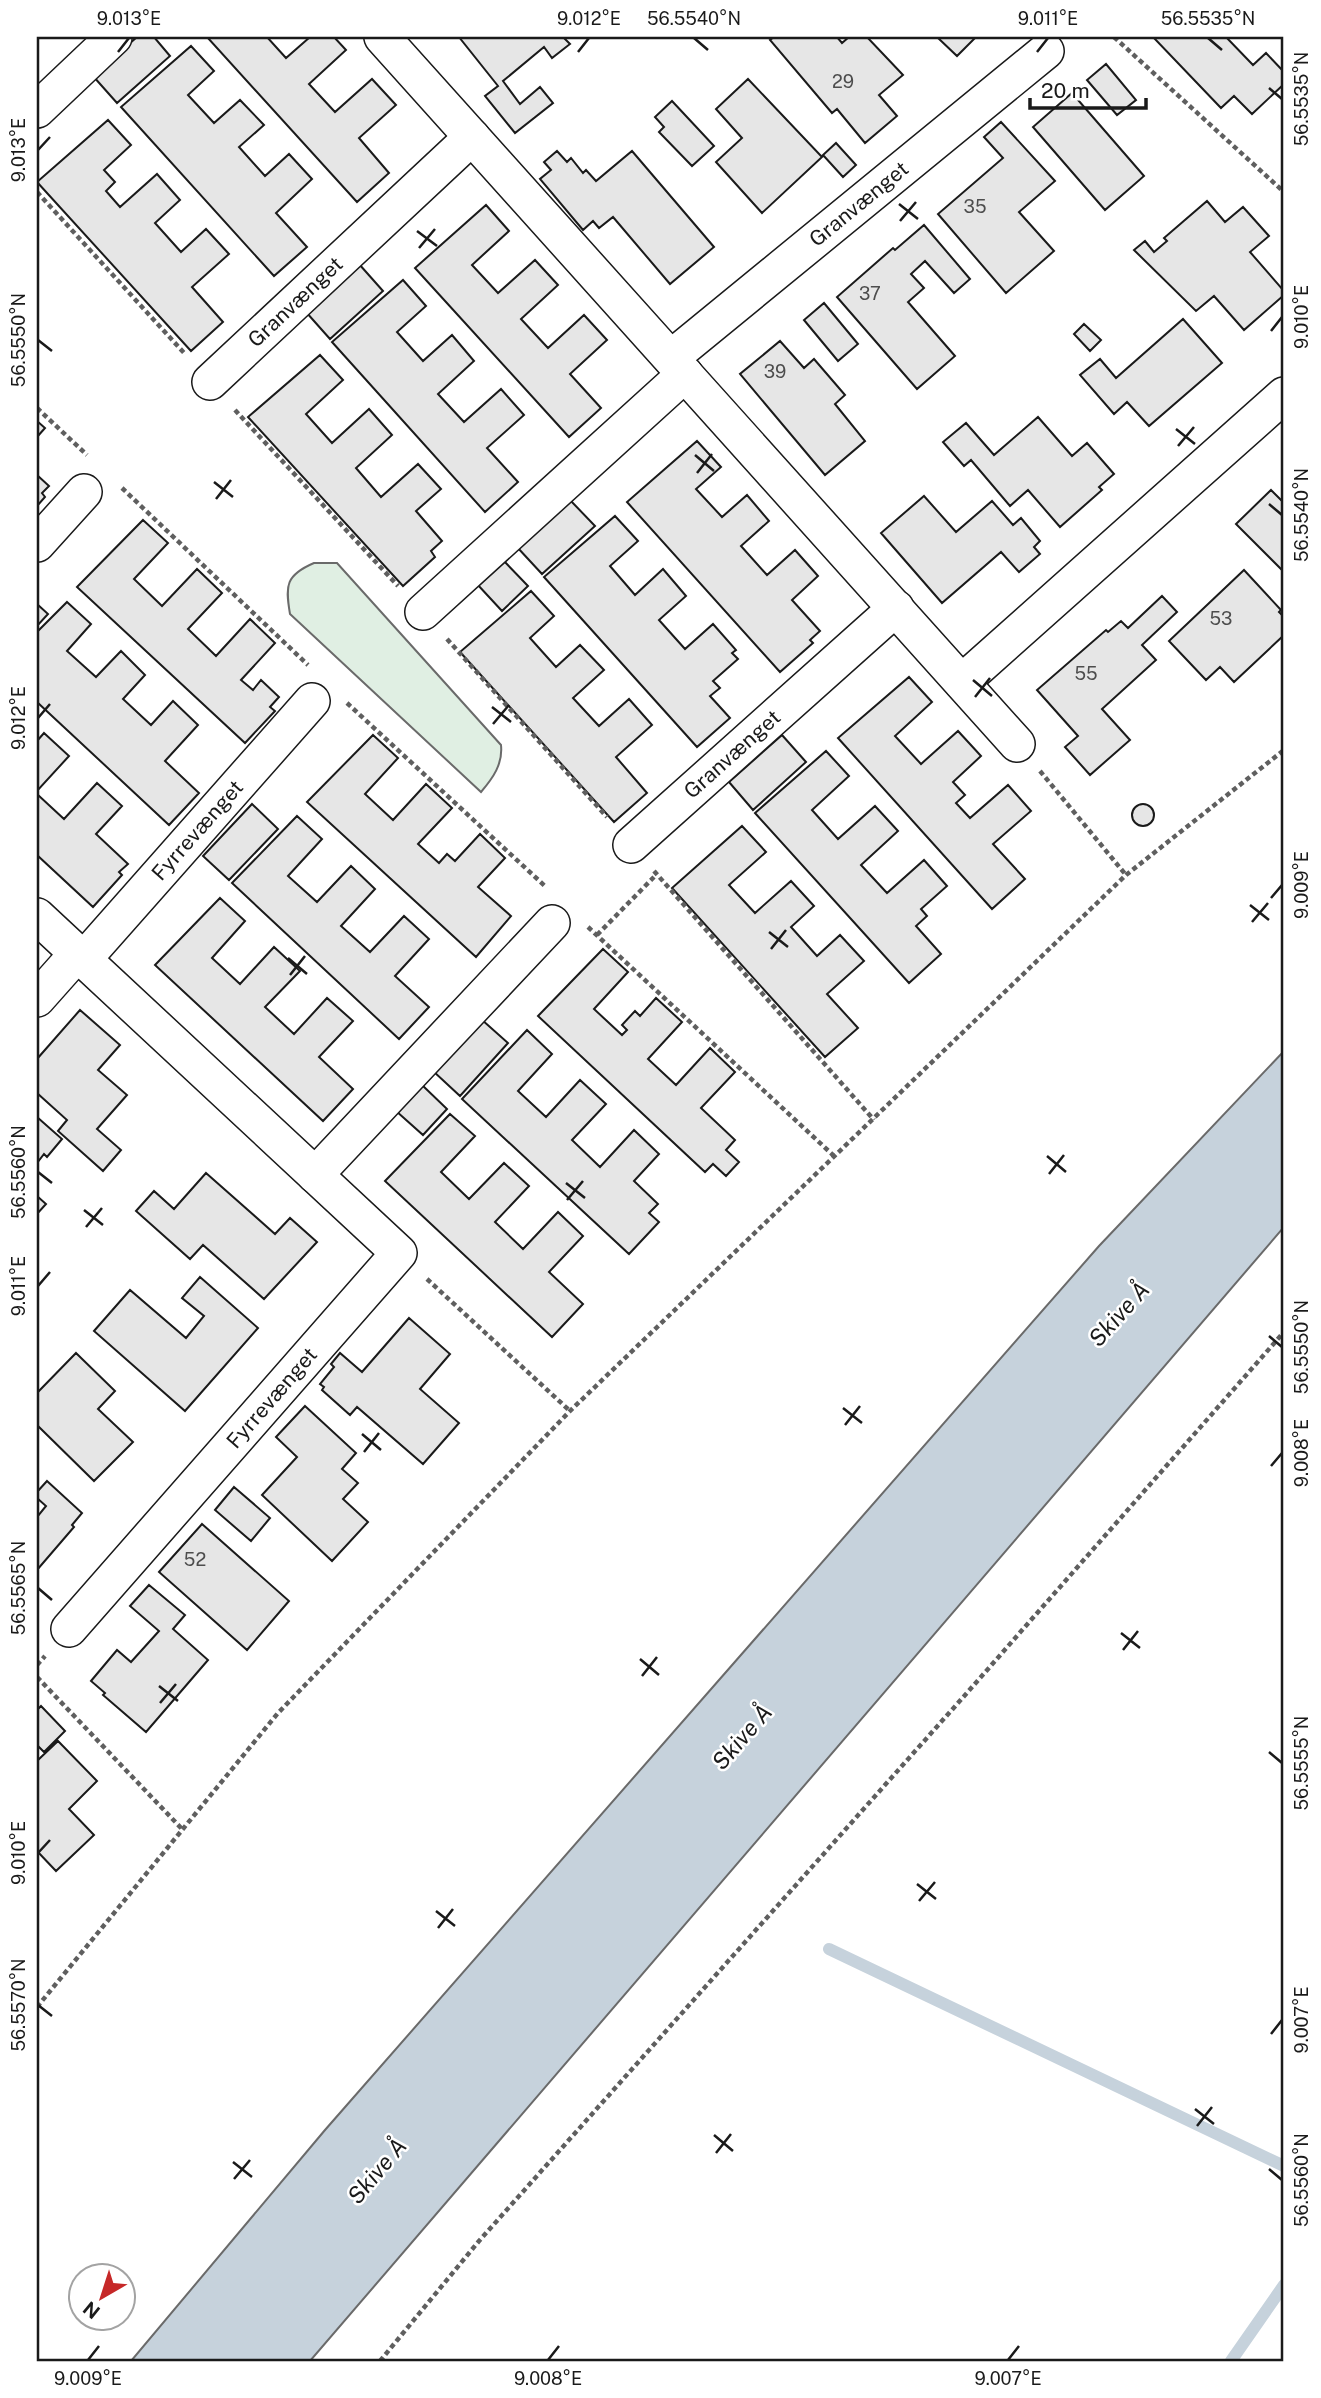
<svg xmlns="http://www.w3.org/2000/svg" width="1321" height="2398" font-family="'Public Sans',sans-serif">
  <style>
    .green { fill: #e0efe3; stroke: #6a6a6a; stroke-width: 2 }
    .water { fill: #c6d2dc; stroke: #6a6a6a; stroke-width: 2 }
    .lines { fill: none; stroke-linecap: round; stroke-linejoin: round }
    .stream { stroke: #c6d2dc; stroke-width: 12 }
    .building { fill: #e6e6e6; stroke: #1a1a1a; stroke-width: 2 }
    .minor-casing { stroke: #1a1a1a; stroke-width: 38 }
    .path { stroke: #5f5f5f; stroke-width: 4.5; stroke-dasharray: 5 3.5; stroke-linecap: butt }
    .minor { stroke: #fff; stroke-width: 35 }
    .ticks { fill: none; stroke: #1a1a1a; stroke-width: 2.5 }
    .labels { text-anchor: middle; stroke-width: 5; stroke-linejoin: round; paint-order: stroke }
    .number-label { font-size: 18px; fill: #4d4d4d }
    .street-label { font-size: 21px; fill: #1a1a1a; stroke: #fff }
    .water-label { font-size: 23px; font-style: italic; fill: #1a1a1a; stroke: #fff }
    .neatline { fill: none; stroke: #1a1a1a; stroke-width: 2.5 }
    .ticks-label { font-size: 18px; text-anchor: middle; fill: #1a1a1a }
  </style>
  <rect width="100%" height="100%" fill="#fff"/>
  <path class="green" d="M314,563h23l164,182c2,19 -8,33 -20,47l-191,-178c-5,-29 -4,-39 24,-51z"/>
  <path class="water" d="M1284,1051v176l-974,1134h-179l194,-231 774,-884z"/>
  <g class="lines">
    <path class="stream" d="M829,1949l455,217
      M1231,2361l53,-76"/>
  </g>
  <path class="building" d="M137,37h17l16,19 -53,47 -24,-27z
    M207,37h60l19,21 24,-21h24l12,13 -37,34 26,28 37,-33 24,26 -37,33 30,35 -32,29z
    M459,37h104l7,7 -18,14 -8,-11 -41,34 17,23 20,-17 13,16 -38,30 -30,-37 13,-10z
    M774,37h63l5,6 7,-6h18l36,38 -24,20 18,21 -32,27 -28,-34 -5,4 -62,-73z
    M937,37h39l-19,19z
    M1153,37h73l27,28 13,-12 18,19v12l-32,30 -18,-18 -13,12z
    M191,46l23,25 -26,24 26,28 26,-23 24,25 -25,22 26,29 24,-22 23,25 -36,34 31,34 -33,29 -153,-169z
    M1106,64l30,36 -19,15 -30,-35z
    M748,79l74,78 -60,56 -46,-51 26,-24 -26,-29z
    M1072,93l72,83 -39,34 -72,-83z
    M672,101l42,45 -22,20 -33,-34 5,-5 -9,-10z
    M108,120l23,25 -27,25 11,12 -9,9 14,16 37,-33 23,26 -25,23 26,29 25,-23 23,25 -37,33 31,35 -32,29 -154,-169z
    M1001,122l54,59 -36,31 35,39 -48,42 -68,-79 65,-56 -19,-21z
    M836,143l20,22 -13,12 -20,-22z
    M557,151l10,11 4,-4 12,15 3,-3 10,11 36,-30 82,96 -44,37 -57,-67 -14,11 -6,-7 -10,9 -43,-51 11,-9 -7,-8z
    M1207,201l18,21 18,-15 26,29 -19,16 34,39v4l-40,35 -30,-34 -18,15 -62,-61 11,-9 9,11 13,-11 -3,-3z
    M486,205l23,26 -37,34 26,28 37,-33 23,25 -37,34 27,29 36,-33 23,25 -37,34 31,34 -32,29 -154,-169z
    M924,225l46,54 -16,14 -29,-32 -14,13 13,14 -16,14 47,54 -38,33 -80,-92 56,-49 2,2z
    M359,264l24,27 -53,48 -24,-27z
    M403,280l23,26 -29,26 26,29 29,-26 22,26 -36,33 26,28 37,-33 23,26 -37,33 31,34 -33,30 -153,-170z
    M824,303l34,41 -20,17 -34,-41z
    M1183,319l39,44 -73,63 -22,-24 -13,12 -34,-39 20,-16 16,19z
    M1084,324l17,16 -11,11 -16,-17z
    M780,341l24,27 10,-9 31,36 -10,9 30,37 -40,34 -85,-101z
    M320,355l23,25 -37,34 26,29 37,-34 23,26 -36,33 25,29 37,-33 23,25 -25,22 26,30 -11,10 4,6 -32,29 -155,-169z
    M1038,417l34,39 15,-13 27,31 -15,13 3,3 -42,37 -32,-37 -18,16 -39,-46 -7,6 -21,-24 23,-19 28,32z
    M37,421l8,7 -8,9z
    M697,441l24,26 -25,22 26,28 25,-22 22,26 -28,25 26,29 28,-25 23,26 -26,24 28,31 -10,9 3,3 -33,29 -153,-170z
    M37,475l12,11 -7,7 3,4 -8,9z
    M1271,490l13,13v69l-48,-48z
    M924,496l32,36 36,-31 21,24 8,-7 19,23 -6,6 6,7 -21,18 -18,-20 -59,51 -61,-70z
    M570,500l25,26 -53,48 -25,-27z
    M615,516l23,25 -28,25 25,29 28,-26 23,27 -27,24 26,29 28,-25 23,26 -4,3 6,6 -25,22 7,7 -10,8 20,22 -33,29 -153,-170z
    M143,520l25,23 -34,36 28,27 35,-37 25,24 -34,36 28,27 34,-37 25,24 -34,37 12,10 8,-10 18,17 -9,10 5,4 -30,32 -168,-156z
    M503,560l25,26 -26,25 -25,-27z
    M1244,570l37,40 -2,2 5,5v18l-50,47 -14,-15 -14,13 -37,-39z
    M531,591l23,25 -24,22 26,29 24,-22 24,25 -31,28 26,28 30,-27 23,26 -36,32 31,36 -33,29 -154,-170z
    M1162,596l15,16 -35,33 14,15 -54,49 28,31 -40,35 -25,-28 13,-11 -41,-46 69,-60 2,2 13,-11 7,7z
    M67,602l24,22 -24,27 29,26 25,-26 24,24 -22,24 28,26 22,-24 25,24 -33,36 34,32 -30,32 -132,-123v-70z
    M37,604l11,10 -11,12z
    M909,677l23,25 -37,34 26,28 37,-33 23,25 -28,26 12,13 -9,8 14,15 38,-33 23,26 -38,33 32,35 -33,30 -154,-171z
    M44,733l25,23 -32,35v-50z
    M373,735l25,23 -33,36 28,26 33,-36 26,24 -34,36 21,19 8,-9 8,7 25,-27 25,24 -27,29 33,29 -35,41 -169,-155z
    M782,735l24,27 -53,48 -24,-28z
    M826,751l23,25 -37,34 26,29 37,-33 23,25 -37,34 26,28 37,-33 23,26 -26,23 6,7 -11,10 25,28 -32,29 -154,-170z
    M97,783l25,23 -26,28 32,30 -9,8 3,3 -29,32 -56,-52v-61l27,25z
    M252,804l26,25 -49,51 -26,-24z
    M1132 815a11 11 0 1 1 22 0a11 11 0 1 1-22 0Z
    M297,816l25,23 -34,37 29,26 34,-36 24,23 -34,37 29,26 34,-36 25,23 -34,37 34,31 -30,32 -167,-156z
    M742,826l24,26 -37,33 26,28 36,-32 23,25 -23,21 26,29 23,-21 24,26 -37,33 31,34 -33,29 -153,-169z
    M220,898l25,23 -33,37 28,26 34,-37 26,24 -35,36 29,27 33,-36 26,23 -34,36 34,32 -30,32 -168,-156z
    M603,949l25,23 -34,37 28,26 5,-5 -5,-5 13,-14 5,5 16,-18 26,24 -34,37 28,26 34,-37 25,24 -34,36 34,32 -9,10 13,12 -13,14 -13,-12 -8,8 -167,-156z
    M80,1010l40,35 -22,25 29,25 -30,34 24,21 -18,21 -45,-40 9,-11 -30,-27v-34z
    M481,1019l27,24 -48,53 -27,-25z
    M527,1030l25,24 -34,37 28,26 34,-37 26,24 -34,36 28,27 34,-37 25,24 -25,27 24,23 -9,9 10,9 -30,32 -167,-155z
    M421,1084l26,25 -24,26 -27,-24z
    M450,1114l25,22 -34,36 28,27 35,-36 25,23 -34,36 28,27 35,-37 25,24 -34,36 34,32 -31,33 -167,-156z
    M37,1117l25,22 -15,18 -3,-3 -7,9z
    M206,1173l69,61 15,-16 27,24 -53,57 -61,-54 -13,14 -54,-48 18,-20 20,18z
    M37,1196l9,8 -9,10z
    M200,1277l58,51 -73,83 -91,-80 36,-41 56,48 18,-22 -22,-18z
    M409,1318l41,36 -30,35 39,34 -36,41 -66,-57 -7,8 -28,-25 2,-3 -4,-3 14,-17 -3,-3 9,-11 22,19z
    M76,1353l39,38 -17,18 35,33 -39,39 -57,-56v-32z
    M305,1406l51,47 -14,16 16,14 -15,16 25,23 -36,39 -70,-66 35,-38 -21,-20z
    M47,1481l35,32 -10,12 2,2 -37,43v-53l9,-11 -9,-8v-6z
    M234,1487l36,31 -19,23 -36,-31z
    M202,1524l87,77 -42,49 -88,-78z
    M149,1585l36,30 -12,14 35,31 -62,72 -43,-37 2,-2 -14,-12 26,-31 14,12 28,-31 -29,-25z
    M41,1706l24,25 -21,21 -7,-7v-35z
    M58,1741l39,40 -28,28 25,26 -38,36 -19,-20v-90z"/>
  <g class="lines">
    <g class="minor-casing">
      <g id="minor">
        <path d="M382,37l635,707"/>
        <path d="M37,110l77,-73"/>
        <path id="s1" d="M671,358l375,-307"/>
        <path id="s2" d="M210,382l262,-245"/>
        <path d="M37,544l47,-52"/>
        <path d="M423,612l262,-238"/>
        <path d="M962,682l322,-287"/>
        <path id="s3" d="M631,845l265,-237"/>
        <path d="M37,916l362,337 -330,376"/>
        <path id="s4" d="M83,960l229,-259"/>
        <path d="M37,999l40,-45"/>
        <path d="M315,1175l237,-252"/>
      </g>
    </g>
    <path class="path" d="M1114,37l170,155
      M37,192l148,162
      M37,408l50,47
      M235,410l163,176
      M122,488l186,177
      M447,639l160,178
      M347,703l199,184
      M1040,771l86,104
      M654,871l220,249
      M588,927l246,229
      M597,935l57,-58
      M427,1279l143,132
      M37,1665l8,-9
      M37,1677l146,153
      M37,2007l241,-294 292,-302 556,-536 158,-125
      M380,2361l99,-120 487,-547 318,-362"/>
    <use href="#minor" class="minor"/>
  </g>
  <path class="ticks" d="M694,38l14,12M1208,38l14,12M118,52l11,-14M578,52l11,-14M1037,52l11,-14M1269,88l13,11M38,150l12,-13M899,204l19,15M900,221l16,-19M417,231l20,15M419,248l16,-19M1271,331l11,-14M38,340l14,11M1176,429l19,15M1178,446l16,-19M695,455l19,16M697,473l15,-19M214,482l19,15M216,499l15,-19M1269,504l13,11M973,680l19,16M975,697l15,-19M492,707l19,15M38,718l12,-14M493,724l16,-19M1271,898l11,-13M1250,905l19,15M1252,922l16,-19M769,932l19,15M771,949l15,-19M288,958l19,16M290,975l15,-19M1047,1156l19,16M38,1172l14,11M1049,1174l15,-19M566,1183l19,15M567,1200l16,-19M84,1210l19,15M86,1227l16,-19M38,1286l12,-14M1269,1336l13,11M843,1408l19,15M845,1425l15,-19M362,1434l19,16M364,1452l15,-19M1271,1466l11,-13M38,1588l14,12M1121,1633l19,15M1123,1650l15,-19M640,1659l19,16M642,1676l15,-19M159,1686l19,15M160,1703l16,-19M1269,1752l13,11M38,1853l12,-13M917,1884l19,15M919,1901l16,-19M436,1911l19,15M438,1928l15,-19M38,2005l14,11M1271,2034l11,-14M1195,2109l19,15M1197,2126l15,-19M714,2135l19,16M716,2153l15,-19M233,2162l19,15M1269,2169l13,11M234,2179l16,-19M88,2360l11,-14M548,2360l11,-14M1008,2360l11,-14"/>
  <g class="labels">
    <g class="number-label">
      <text x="843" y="88">29</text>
      <text x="975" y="213">35</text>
      <text x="870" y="300">37</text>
      <text x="775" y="378">39</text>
      <text x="1221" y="625">53</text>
      <text x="1086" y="680">55</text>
      <text x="195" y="1566">52</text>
    </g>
    <g class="street-label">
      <text dy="7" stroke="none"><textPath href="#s1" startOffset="243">Granvænget</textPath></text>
      <text dy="7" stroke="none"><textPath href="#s2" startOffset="117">Granvænget</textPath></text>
      <text dy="7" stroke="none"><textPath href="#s3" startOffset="136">Granvænget</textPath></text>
      <text dy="7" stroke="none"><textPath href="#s4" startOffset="173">Fyrrevænget</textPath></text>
      <text transform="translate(272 1398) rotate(-49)" y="7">Fyrrevænget</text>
    </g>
    <g class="water-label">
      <text transform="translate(1119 1314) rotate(-48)" y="8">Skive Å</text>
      <text transform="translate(742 1737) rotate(-49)" y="8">Skive Å</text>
      <text transform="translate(377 2171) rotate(-50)" y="8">Skive Å</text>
    </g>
  </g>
  <rect width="1321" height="2398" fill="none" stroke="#ffffff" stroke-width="77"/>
  <g transform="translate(102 2297) rotate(219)"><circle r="33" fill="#ffffff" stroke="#a3a3a3" stroke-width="2"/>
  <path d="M0-5L12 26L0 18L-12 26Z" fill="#c62828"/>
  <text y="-10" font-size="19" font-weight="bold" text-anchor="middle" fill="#1a1a1a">N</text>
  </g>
  <path d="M1030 98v10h116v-10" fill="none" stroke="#1a1a1a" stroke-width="3.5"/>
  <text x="1041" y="98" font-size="21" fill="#1a1a1a" stroke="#ffffff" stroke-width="5" paint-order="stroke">20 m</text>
  <rect x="38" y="38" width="1244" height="2322" class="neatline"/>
  <g class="ticks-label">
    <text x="129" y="25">9.013°E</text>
    <text x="589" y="25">9.012°E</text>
    <text x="694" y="25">56.5540°N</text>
    <text x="1048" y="25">9.011°E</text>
    <text x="1208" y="25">56.5535°N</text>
    <text transform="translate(1302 99) rotate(-90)" y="6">56.5535°N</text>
    <text transform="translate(19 150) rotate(-90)" y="6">9.013°E</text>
    <text transform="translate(1302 317) rotate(-90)" y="6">9.010°E</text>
    <text transform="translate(19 340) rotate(-90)" y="6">56.5550°N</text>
    <text transform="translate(1302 515) rotate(-90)" y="6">56.5540°N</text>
    <text transform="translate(19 718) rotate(-90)" y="6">9.012°E</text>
    <text transform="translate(1302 885) rotate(-90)" y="6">9.009°E</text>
    <text transform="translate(19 1172) rotate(-90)" y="6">56.5560°N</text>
    <text transform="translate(19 1286) rotate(-90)" y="6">9.011°E</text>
    <text transform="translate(1302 1347) rotate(-90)" y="6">56.5550°N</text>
    <text transform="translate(1302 1453) rotate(-90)" y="6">9.008°E</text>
    <text transform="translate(19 1588) rotate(-90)" y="6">56.5565°N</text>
    <text transform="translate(1302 1763) rotate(-90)" y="6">56.5555°N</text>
    <text transform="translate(19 1853) rotate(-90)" y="6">9.010°E</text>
    <text transform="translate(19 2005) rotate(-90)" y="6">56.5570°N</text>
    <text transform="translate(1302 2020) rotate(-90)" y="6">9.007°E</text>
    <text transform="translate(1302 2180) rotate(-90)" y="6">56.5560°N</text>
    <text x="88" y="2385">9.009°E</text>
    <text x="548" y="2385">9.008°E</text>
    <text x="1008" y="2385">9.007°E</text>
  </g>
</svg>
